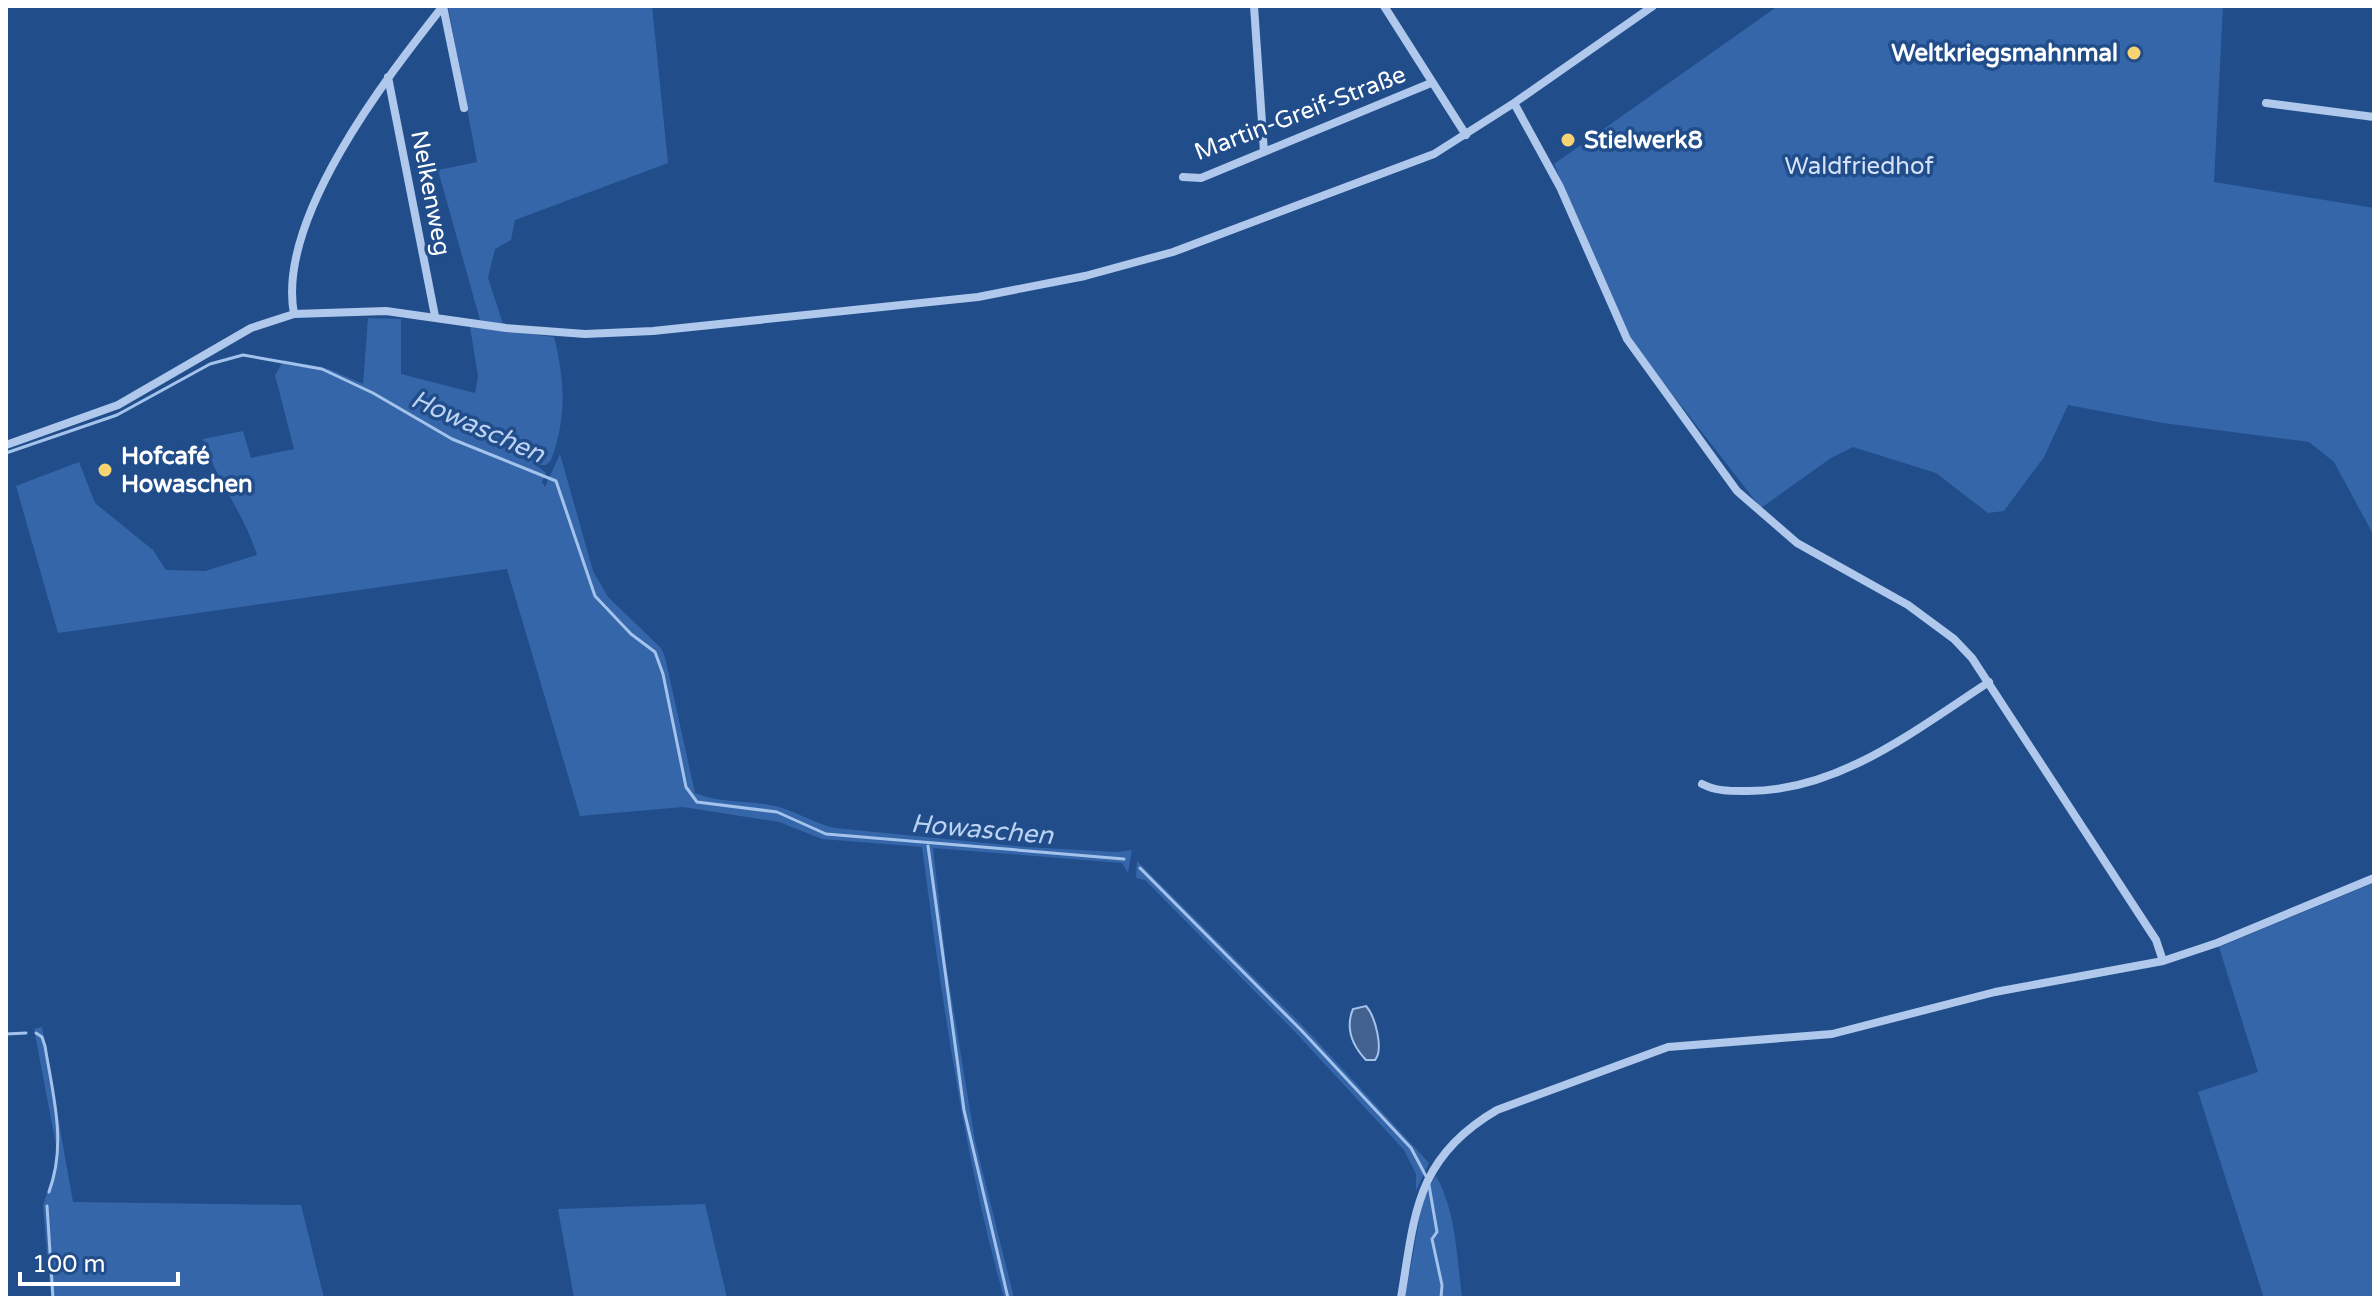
<svg xmlns="http://www.w3.org/2000/svg" width="2380" height="1304" font-family="'Varela Round',sans-serif">
  <style>
    .green { fill: #3566a9 }
    .water { fill: #42618e; stroke: #a3c3ec; stroke-width: 2 }
    .lines { fill: none; stroke-linecap: round; stroke-linejoin: round }
    .stream { stroke: #a3c3ec; stroke-width: 3 }
    .minor { stroke: #afc8eb; stroke-width: 8 }
    .poi-dot { fill: #f7d471; stroke: #214d8b; stroke-width: 3 }
    .labels { text-anchor: middle; stroke-width: 7; stroke-linejoin: round; paint-order: stroke }
    .poi-label { font-size: 24px; font-weight: bold; fill: #fff; stroke: #214d8b; text-anchor: start }
    .street-label { font-size: 24px; fill: #fff; stroke: #214d8b }
    .park-label { font-size: 24px; fill: #d4e3f8; stroke: #214d8b }
    .water-label { font-size: 26px; font-style: italic; fill: #bbd2f2; stroke: #214d8b }
  </style>
  <rect width="100%" height="100%" fill="#214d8b"/>
  <path class="green" d="M448,6h204l16,157 -153,57 -4,20 -16,9 -7,29 15,46 -23,-4 -42,-150 39,-8z
    M1778,6h445l-9,176 160,26v328l-40,-74 -25,-20 -146,-19 -95,-18 -24,52 -40,54 -16,2 -52,-40 -83,-26 -22,11 -70,50 -124,-159 -31,-60 -52,-125z
    M368,318l33,1v55l74,19 3,-17 -8,-49 84,10c11,43 13,81 -3,123l-5,5h-10l10,8 -4,9 3,5 15,-33 33,117 15,26 53,51 4,9 30,136c29,12 58,6 87,15 19,6 34,16 53,20l191,19 91,5 15,-2 -4,23 -6,-10 -189,-15 13,116 29,177 39,157h-10c-41,-147 -62,-299 -82,-451l-100,-8 -43,-17 -96,-15 -103,9 -73,-247 -449,64 -42,-147 63,-24 16,41 58,47 13,20 39,1 52,-16c-13,-42 -41,-75 -54,-116l40,-8 8,27 43,-9 -19,-74 9,-15 45,9 34,15z
    M1137,861l167,166 125,136 -13,28v-17l-12,-24 -107,-116 -152,-154 -9,-2z
    M2374,883v415h-110l-66,-206 60,-20 -39,-125z
    M42,1027l31,175 228,3 23,93h-273l-8,-92 14,-48 -1,-13 -22,-116z
    M1436,1176c20,35 21,82 26,122h-57l18,-100z
    M705,1204l22,94h-153l-16,-89z"/>
  <path class="water" d="M1366,1006c9,10 18,43 9,54h-9c-14,-15 -21,-32 -13,-51z"/>
  <g class="lines">
    <path class="stream" d="M6,453l111,-38 93,-51 33,-9 79,14 51,24 79,46 104,42 39,115 36,38 24,18 8,22 23,113 11,15 80,10 49,22 298,25
      M928,846l36,264 44,188
      M1140,868l162,163 109,117 16,30
      M36,1033l6,4 3,9c8,50 22,97 4,146
      M6,1034l20,-1
      M1429,1185l8,47 -5,7 10,46 -1,13
      M47,1206l6,92"/>
    <path class="minor" d="M443,6l21,102
      M1254,6l10,146
      M1384,6l82,129
      M388,77l47,239
      M1514,103l46,84 67,152 110,152 60,52 111,62 46,34 18,19 184,282 7,21
      M2266,103l108,14
      M1183,177l18,1 230,-95
      M294,314c-18,-95 93,-237 149,-308
      M6,445l112,-40 133,-77 43,-14 92,-3 120,17 79,6 68,-3 325,-34 107,-21 88,-24 261,-98 80,-51 139,-97
      M1702,784c14,7 26,7 42,7 93,2 171,-61 245,-109
      M1401,1298c14,-84 14,-140 96,-188l171,-63 164,-13 163,-42 168,-31 54,-18 157,-65"/>
  </g>
  <g class="poi-dot">
    <circle cx="2134" cy="53" r="8"/>
    <circle cx="1568" cy="140" r="8"/>
    <circle cx="105" cy="470" r="8"/>
  </g>
  <g class="labels">
    <g class="poi-label">
      <text x="2118" y="61" text-anchor="end">Weltkriegsmahnmal</text>
      <text x="1584" y="148">Stielwerk8</text>
      <text x="121" y="464">Hofcafé<tspan x="121" dy="28">Howaschen</tspan></text>
    </g>
    <g class="street-label">
      <text transform="translate(1300 113) rotate(-21)" y="8">Martin-Greif-Straße</text>
      <text transform="translate(431 193) rotate(79)" y="8">Nelkenweg</text>
    </g>
    <g class="park-label">
      <text x="1859" y="174">Waldfriedhof</text>
    </g>
    <g class="water-label">
      <text transform="translate(478 426) rotate(24)" y="9">Howaschen</text>
      <text transform="translate(982 829) rotate(5)" y="9">Howaschen</text>
    </g>
  </g>
  <rect width="2380" height="1304" fill="none" stroke="#ffffff" stroke-width="16"/>
  <path d="M20 1272v12h158v-12" fill="none" stroke="#ffffff" stroke-width="4"/>
  <text x="32" y="1272" font-size="24" fill="#ffffff" stroke="#214d8b" stroke-width="6" paint-order="stroke">100 m</text>
</svg>
